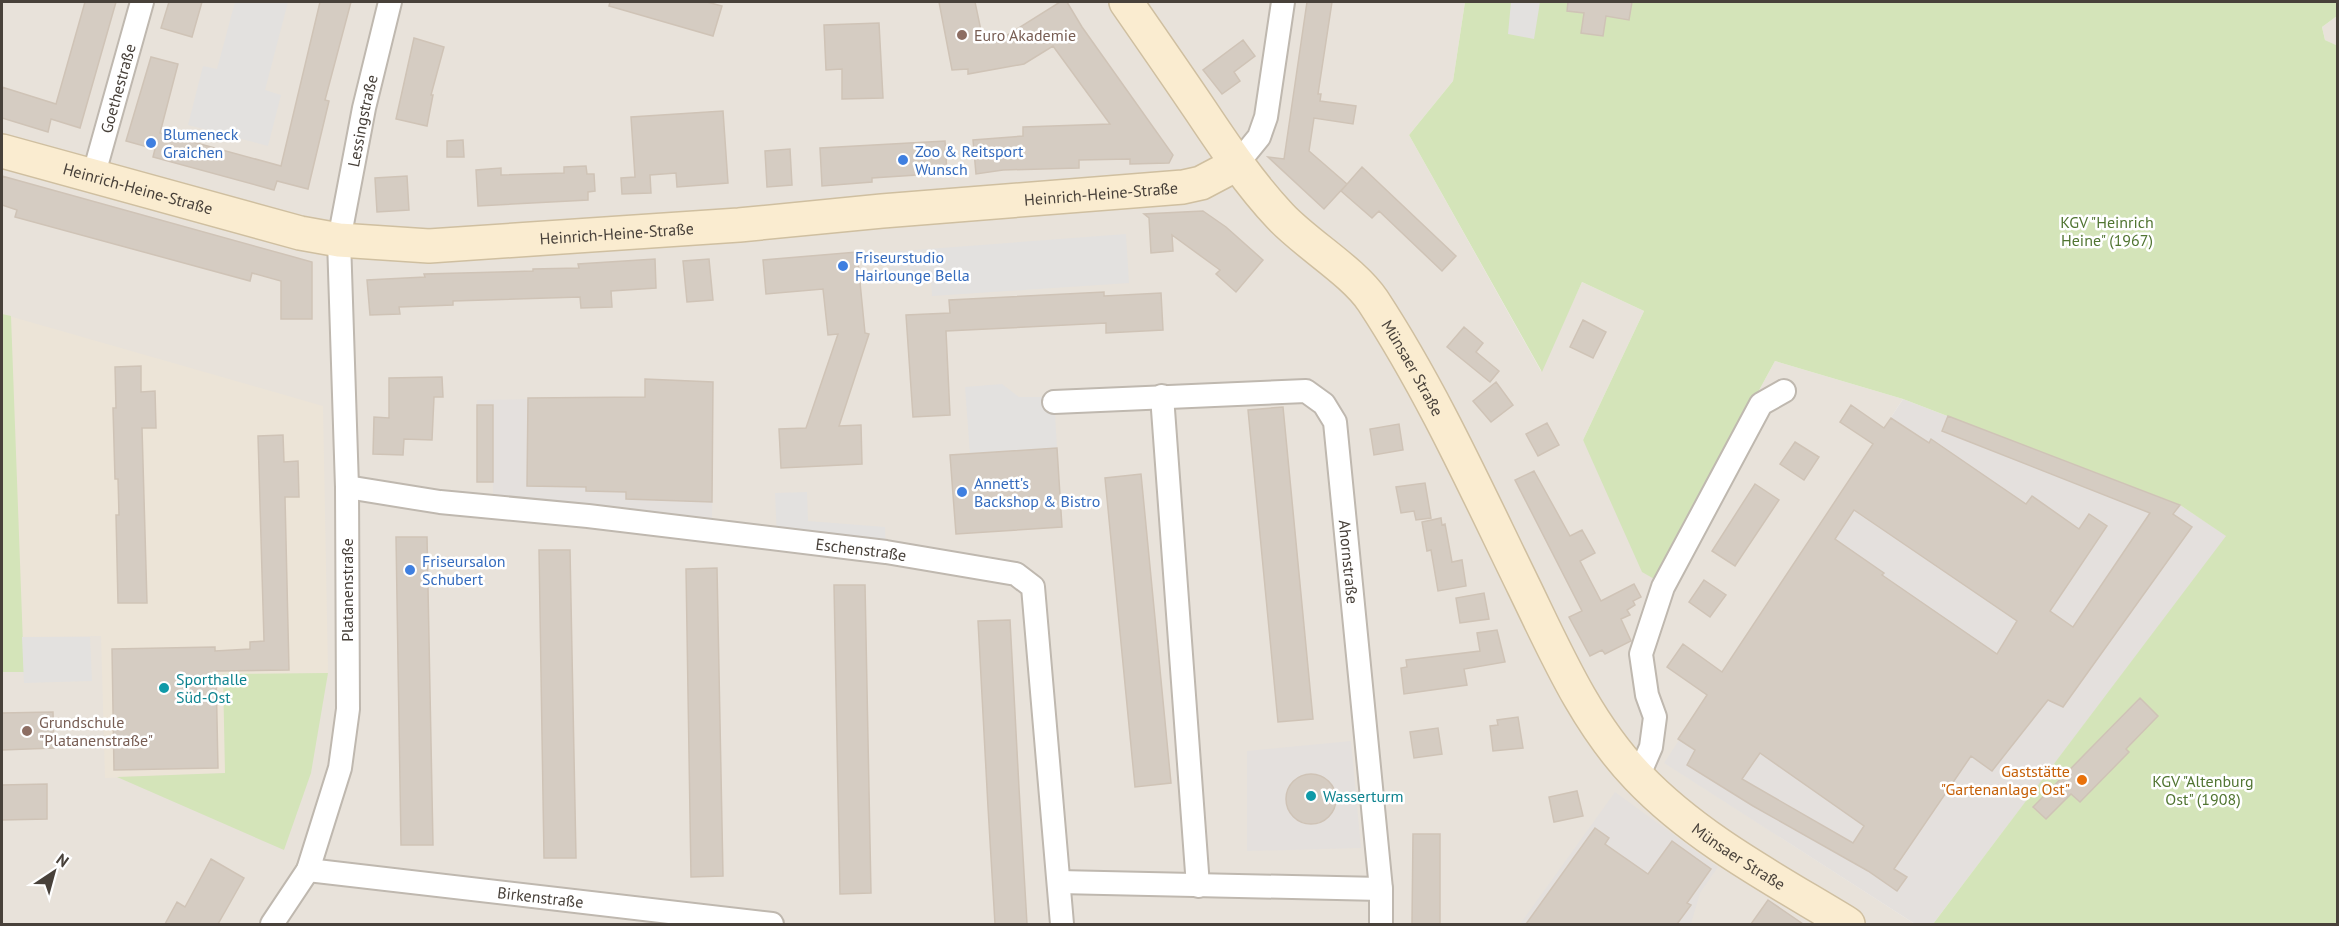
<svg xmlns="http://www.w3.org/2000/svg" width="2339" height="926" font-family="'PT Sans',sans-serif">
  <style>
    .residential { fill: #e8e2da }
    .industrial { fill: #e4e0dd }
    .education { fill: #ece4d7 }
    .green { fill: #d4e4b9 }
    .parking { fill: #e3e1df }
    .building { fill: #d5ccc2; stroke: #cfc3b6; stroke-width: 1.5; fill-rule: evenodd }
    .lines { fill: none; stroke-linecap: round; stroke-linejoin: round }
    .street-casing { stroke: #bfb8af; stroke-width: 26 }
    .secondary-casing { stroke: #cfbfa0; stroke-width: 36 }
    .street { stroke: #fff; stroke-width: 22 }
    .secondary { stroke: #faecd0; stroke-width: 33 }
    .education-dot { fill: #8d6e63; stroke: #fff; stroke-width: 2 }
    .shop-dot { fill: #3f7fe0; stroke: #fff; stroke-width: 2 }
    .culture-dot { fill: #0f9aa8; stroke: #fff; stroke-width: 2 }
    .food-dot { fill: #e8710a; stroke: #fff; stroke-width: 2 }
    .labels { text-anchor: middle; stroke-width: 5; stroke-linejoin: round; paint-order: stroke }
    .education-label { font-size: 16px; fill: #785e54; stroke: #fff; text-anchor: start }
    .street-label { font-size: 16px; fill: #48413a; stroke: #fff }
    .shop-label { font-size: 16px; fill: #366cbe; stroke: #fff; text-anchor: start }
    .park-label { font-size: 16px; fill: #517532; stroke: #fff }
    .culture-label { font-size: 16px; fill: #0d838f; stroke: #fff; text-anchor: start }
    .food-label { font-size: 16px; fill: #c56008; stroke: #fff; text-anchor: end }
  </style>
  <rect width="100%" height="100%" fill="#f4f1ec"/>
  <path class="residential" d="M2,2h1463l-12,79 -44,54 132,236 41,-89 62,29 -61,129 73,140 119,-219 128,38 -238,364 250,161h-1913z
    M2337,16v30l-12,-6 -3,-13z"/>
  <path class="industrial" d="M645,379l68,3 -1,138 -219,-23v-33h-16v-64l168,-3z
    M1903,399l277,106 47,31 -294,388h-18l-251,-161z
    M1351,741l10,107 -114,3v-100z
    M1615,792l103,75 -18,26 -9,31h-171z"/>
  <path class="education" d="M2,314l321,92 5,267 -104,2 1,98 -120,5 -4,-142 -78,1 1,35h-22z"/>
  <path class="green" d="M1465,2h872v14l-15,11 3,13 13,6 -1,878h-404l293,-388 -46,-31 -277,-106 -128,-38 -119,219 -14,-8 -59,-132 61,-129 -62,-29 -40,90 -133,-237 44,-54z
    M2,314l9,2 13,356h-22z
    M328,673l-17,100 -27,77 -167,-73 108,-4 -2,-99z"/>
  <path class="parking" d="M235,2h53l-23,88 16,5 -13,51 -80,-21 15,-59 14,3z
    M1511,2h29l-6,37 -26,-5z
    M1126,234l3,49 -197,13 -1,-16 -40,4 -3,-32z
    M1002,384l17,13h35l3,51 -87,6 -5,-67z
    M807,492l1,29 77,6 1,25 -109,-13 -2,-46z
    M22,637h68l2,44 -68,2z"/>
  <path class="building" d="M85,2h31l-36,126 -29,-9 -3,13 -46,-14v-31l54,17z
    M169,2h33l-10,35 -31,-9z
    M320,2h31l-26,98 4,1 -21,88 -31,-8 -3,9 -121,-33 2,-8 -29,-8 25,-84 27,7 -18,69 121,33z
    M610,2h97l15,4 -9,30 -104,-30z
    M939,2h36l8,38 23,-4 54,-34h7l15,25 91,128 -4,8 -39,1v-5l-51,1v8l-76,2 -27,4 -3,-34 50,-4v-9l87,-3 -57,-78 -29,18 -56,10v-5l-16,1z
    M1307,2h25l-14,92h3l-1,7 36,5 -3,18 -39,-6 -5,33 38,33 -23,25 -56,-52 16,2z
    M1568,2h64l-3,18 -23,-4 -3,20 -22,-3 3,-20 -17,-2z
    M879,23l4,75 -41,1v-30l-16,1 -2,-45z
    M414,38l30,9 -13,48h2l-6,31 -31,-7z
    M1243,40l12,16 -21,16 6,9 -18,13 -19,-24z
    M723,111l5,72 -51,4 -1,-14 -26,2 1,18 -29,1 -1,-16 14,-1 -4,-60z
    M463,140l1,17h-17v-16z
    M945,141l2,32 -75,5v4l-50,4 -2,-38z
    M790,149l2,36 -25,2 -2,-36z
    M586,166l1,8h7l1,17 -7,1v8l-110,6 -2,-36 25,-2v7l63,-2v-6z
    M1362,167l94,89 -14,15 -63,-60 -7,7 -31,-27z
    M2,176l310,86v57h-31v-38l-29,-8 -2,8 -235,-64 2,-7 -15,-5z
    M407,176l2,34 -32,2 -2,-34z
    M1203,211l23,16 37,33 -27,32 -20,-18 4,-4 -48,-35 1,16 -22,2 -2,-35 -5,-4z
    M857,252l8,81 4,1 -30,92 22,-1 1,39 -81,4 -2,-39 27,-1 32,-94 -10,1 -5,-46 -57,5 -3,-34z
    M655,259l1,29 -45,3 1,16 -31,1 -1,-11 -127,4v4l-54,2 1,7 -30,1 -3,-35 58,-3 -1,-3 109,-3v-2l46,-1 -1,-4z
    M709,259l4,41 -26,2 -4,-41z
    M1104,292v4l57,-3 2,37 -57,3v-10l-160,8 4,84 -37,2 -7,-102 44,-2 -1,-13z
    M1583,320l23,12 -13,26 -23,-11z
    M1464,327l19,16 -7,9 23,19 -9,11 -43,-35z
    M141,366v26l14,-1 1,37h-14l5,175h-29l-2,-88h3l-1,-36h-3l-2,-71h3l-1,-41z
    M442,377l1,20h-9l-2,43 -28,-1 -1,16 -30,-1 1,-37 15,1v-40z
    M645,379l68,3 -1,120 -86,-3v-7l-40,-1v-4l-59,-1 1,-88 117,-1z
    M1496,382l17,23 -22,17 -18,-21z
    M477,405h16v77h-16z
    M1851,405l33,23 7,-10 38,25 2,-4 95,65 6,-8 47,33 10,-15 18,12 -57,85 23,16 77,-114 -208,-82 6,-15 232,89 -7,9 19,13 -129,180 -15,-7 -56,71 -21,-15 -77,113 13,8 -10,14 -29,-20 -115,-65 -66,-41 8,-15 -17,-11 29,-44 -40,-28 16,-23 39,28 151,-228 -33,-22zM1854,510l163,111 -20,33 -115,-79 2,-2 -49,-34zM1760,753l104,73 -11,17 -111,-64z
    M1283,407l30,312 -35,3 -30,-312z
    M1547,423l12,22 -21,11 -12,-22z
    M1399,424l4,26 -29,5 -4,-26z
    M283,435l1,27 14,-1 1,36h-14l4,173 -73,1 2,97 -104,2 -2,-121 103,-2v4l35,-2v-7l14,-1 -6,-205z
    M1795,442l24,15 -15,23 -24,-16z
    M1057,448l5,79 -106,7 -6,-79z
    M1534,471l36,65 12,-6 13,23 -15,8 21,40 33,-17 7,13 -8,4 2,4 -8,5 3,5 -9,4 10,22 -26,13 -3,-4 -12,6 -21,-39 13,-6 -67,-131z
    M1141,474l30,309 -36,4 -30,-309z
    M1425,483l6,35 -15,2 -2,-9 -13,2 -5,-26z
    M1755,484l24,16 -44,66 -23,-15z
    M1441,518l1,7 3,-1 7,38 10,-2 4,26 -28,5 -7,-41 -4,1 -5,-29z
    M396,537h31l6,308h-32z
    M539,550h31l6,308h-32z
    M717,568l6,308 -32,1 -5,-308z
    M1704,580l22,15 -16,22 -21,-15z
    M834,585h31l6,308 -31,1z
    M1484,593l5,26 -29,4 -4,-25z
    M1010,620l9,168 8,136h-32l-7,-117 -10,-186z
    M1497,630l8,32 -41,7 3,16 -63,9 -3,-26 6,-1 -1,-7 74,-9 -3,-18z
    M2140,698l18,18 -32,33 3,3 -49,50 -9,-8 -25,25 -13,-12z
    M53,712l1,36 -52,2v-37z
    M1518,717l5,31 -30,3 -3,-25 8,-1 -1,-5z
    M1438,728l4,26 -28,4 -4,-26z
    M1286 799a25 25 0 1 1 50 0a25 25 0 1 1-50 0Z
    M47,784v35l-45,1v-35z
    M1577,791l6,25 -29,6 -5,-25z
    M1595,828l14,10 -4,6 43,30 24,-33 39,28 -24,34 4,2 -14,19h-151z
    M1413,834h27v90h-28z
    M211,859l33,19 -26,46h-53l12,-22 8,5z
    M1768,900l35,24h-52z"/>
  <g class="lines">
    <g class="street-casing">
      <g id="street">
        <path d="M1237,164l22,-27 7,-20 17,-115"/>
        <path id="s1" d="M93,177l49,-175"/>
        <path d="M1162,396l36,490"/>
        <path id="s2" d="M1054,402l252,-11 18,13 11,18 46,467v35"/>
        <path id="s3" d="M347,487l93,15 148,14 298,36 130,22 17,13 29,337"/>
        <path d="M1638,777l13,-30 4,-30 -8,-22 -6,-41 22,-67 98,-183 23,-13"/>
        <path id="s4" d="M308,870l464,54"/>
        <path d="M1059,882l322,7"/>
        <path id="s5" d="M272,924l36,-54 32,-102 8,-59 -1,-222 -8,-247 25,-132 26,-106"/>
      </g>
    </g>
    <g class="secondary-casing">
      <g id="secondary">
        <path id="s6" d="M1126,2c25,36 50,72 75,109 24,36 49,73 79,105 26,28 73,55 93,85 59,90 104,190 151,286 32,66 62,136 114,190 59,62 138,103 210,147"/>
        <path id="s7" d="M2,151l298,82 39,7 90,6 310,-21 143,-14 301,-24 18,-4 36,-19"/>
      </g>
    </g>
    <use href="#street" class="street"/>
    <use href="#secondary" class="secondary"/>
  </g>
  <g class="education-dot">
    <circle cx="962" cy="35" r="6"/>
    <circle cx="27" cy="731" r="6"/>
  </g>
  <g class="shop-dot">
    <circle cx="151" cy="143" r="6"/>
    <circle cx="903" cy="160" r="6"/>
    <circle cx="843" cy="266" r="6"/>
    <circle cx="962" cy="492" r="6"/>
    <circle cx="410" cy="570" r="6"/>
  </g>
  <g class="culture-dot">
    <circle cx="164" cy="688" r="6"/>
    <circle cx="1311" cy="796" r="6"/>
  </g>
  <circle class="food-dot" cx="2082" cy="780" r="6"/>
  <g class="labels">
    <g class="education-label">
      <text x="974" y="41">Euro Akademie</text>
      <text x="39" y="728">Grundschule<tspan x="39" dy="18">"Platanenstraße"</tspan></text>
    </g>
    <g class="street-label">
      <text dy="6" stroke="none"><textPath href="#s1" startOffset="92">Goethestraße</textPath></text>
      <text dy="6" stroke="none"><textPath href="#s5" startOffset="822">Lessingstraße</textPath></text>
      <text dy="6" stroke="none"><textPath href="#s7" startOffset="141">Heinrich-Heine-Straße</textPath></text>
      <text dy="6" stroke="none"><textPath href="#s7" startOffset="1113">Heinrich-Heine-Straße</textPath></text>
      <text dy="6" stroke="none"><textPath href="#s7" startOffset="627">Heinrich-Heine-Straße</textPath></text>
      <text dy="6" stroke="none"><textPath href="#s6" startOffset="468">Münsaer Straße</textPath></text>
      <text dy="6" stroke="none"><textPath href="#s3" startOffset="518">Eschenstraße</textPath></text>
      <text dy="6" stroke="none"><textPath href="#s2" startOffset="436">Ahornstraße</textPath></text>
      <text transform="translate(347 590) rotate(-90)" y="6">Platanenstraße</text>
      <text dy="6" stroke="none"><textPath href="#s6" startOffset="1065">Münsaer Straße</textPath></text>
      <text dy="6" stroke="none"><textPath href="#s4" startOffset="234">Birkenstraße</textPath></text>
    </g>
    <g class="shop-label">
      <text x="163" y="140">Blumeneck<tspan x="163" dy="18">Graichen</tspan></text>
      <text x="915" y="157">Zoo &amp; Reitsport<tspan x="915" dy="18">Wunsch</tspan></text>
      <text x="855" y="263">Friseurstudio<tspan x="855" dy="18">Hairlounge Bella</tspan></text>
      <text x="974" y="489">Annett's<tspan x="974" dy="18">Backshop &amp; Bistro</tspan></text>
      <text x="422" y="567">Friseursalon<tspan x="422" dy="18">Schubert</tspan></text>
    </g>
    <g class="park-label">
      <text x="2107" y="228">KGV "Heinrich<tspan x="2107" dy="18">Heine" (1967)</tspan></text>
      <text x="2203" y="787">KGV "Altenburg<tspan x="2203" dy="18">Ost" (1908)</tspan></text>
    </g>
    <g class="culture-label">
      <text x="176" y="685">Sporthalle<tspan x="176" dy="18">Süd-Ost</tspan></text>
      <text x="1323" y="802">Wasserturm</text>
    </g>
    <g class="food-label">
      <text x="2070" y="777">Gaststätte<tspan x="2070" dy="18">"Gartenanlage Ost"</tspan></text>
    </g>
  </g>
  <rect width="2339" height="926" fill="none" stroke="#48413a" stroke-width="6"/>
  <g transform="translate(54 872) rotate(36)" stroke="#ffffff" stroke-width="4.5" paint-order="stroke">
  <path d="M0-4.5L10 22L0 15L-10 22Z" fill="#48413a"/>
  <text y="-9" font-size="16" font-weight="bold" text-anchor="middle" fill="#48413a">N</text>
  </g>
</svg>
